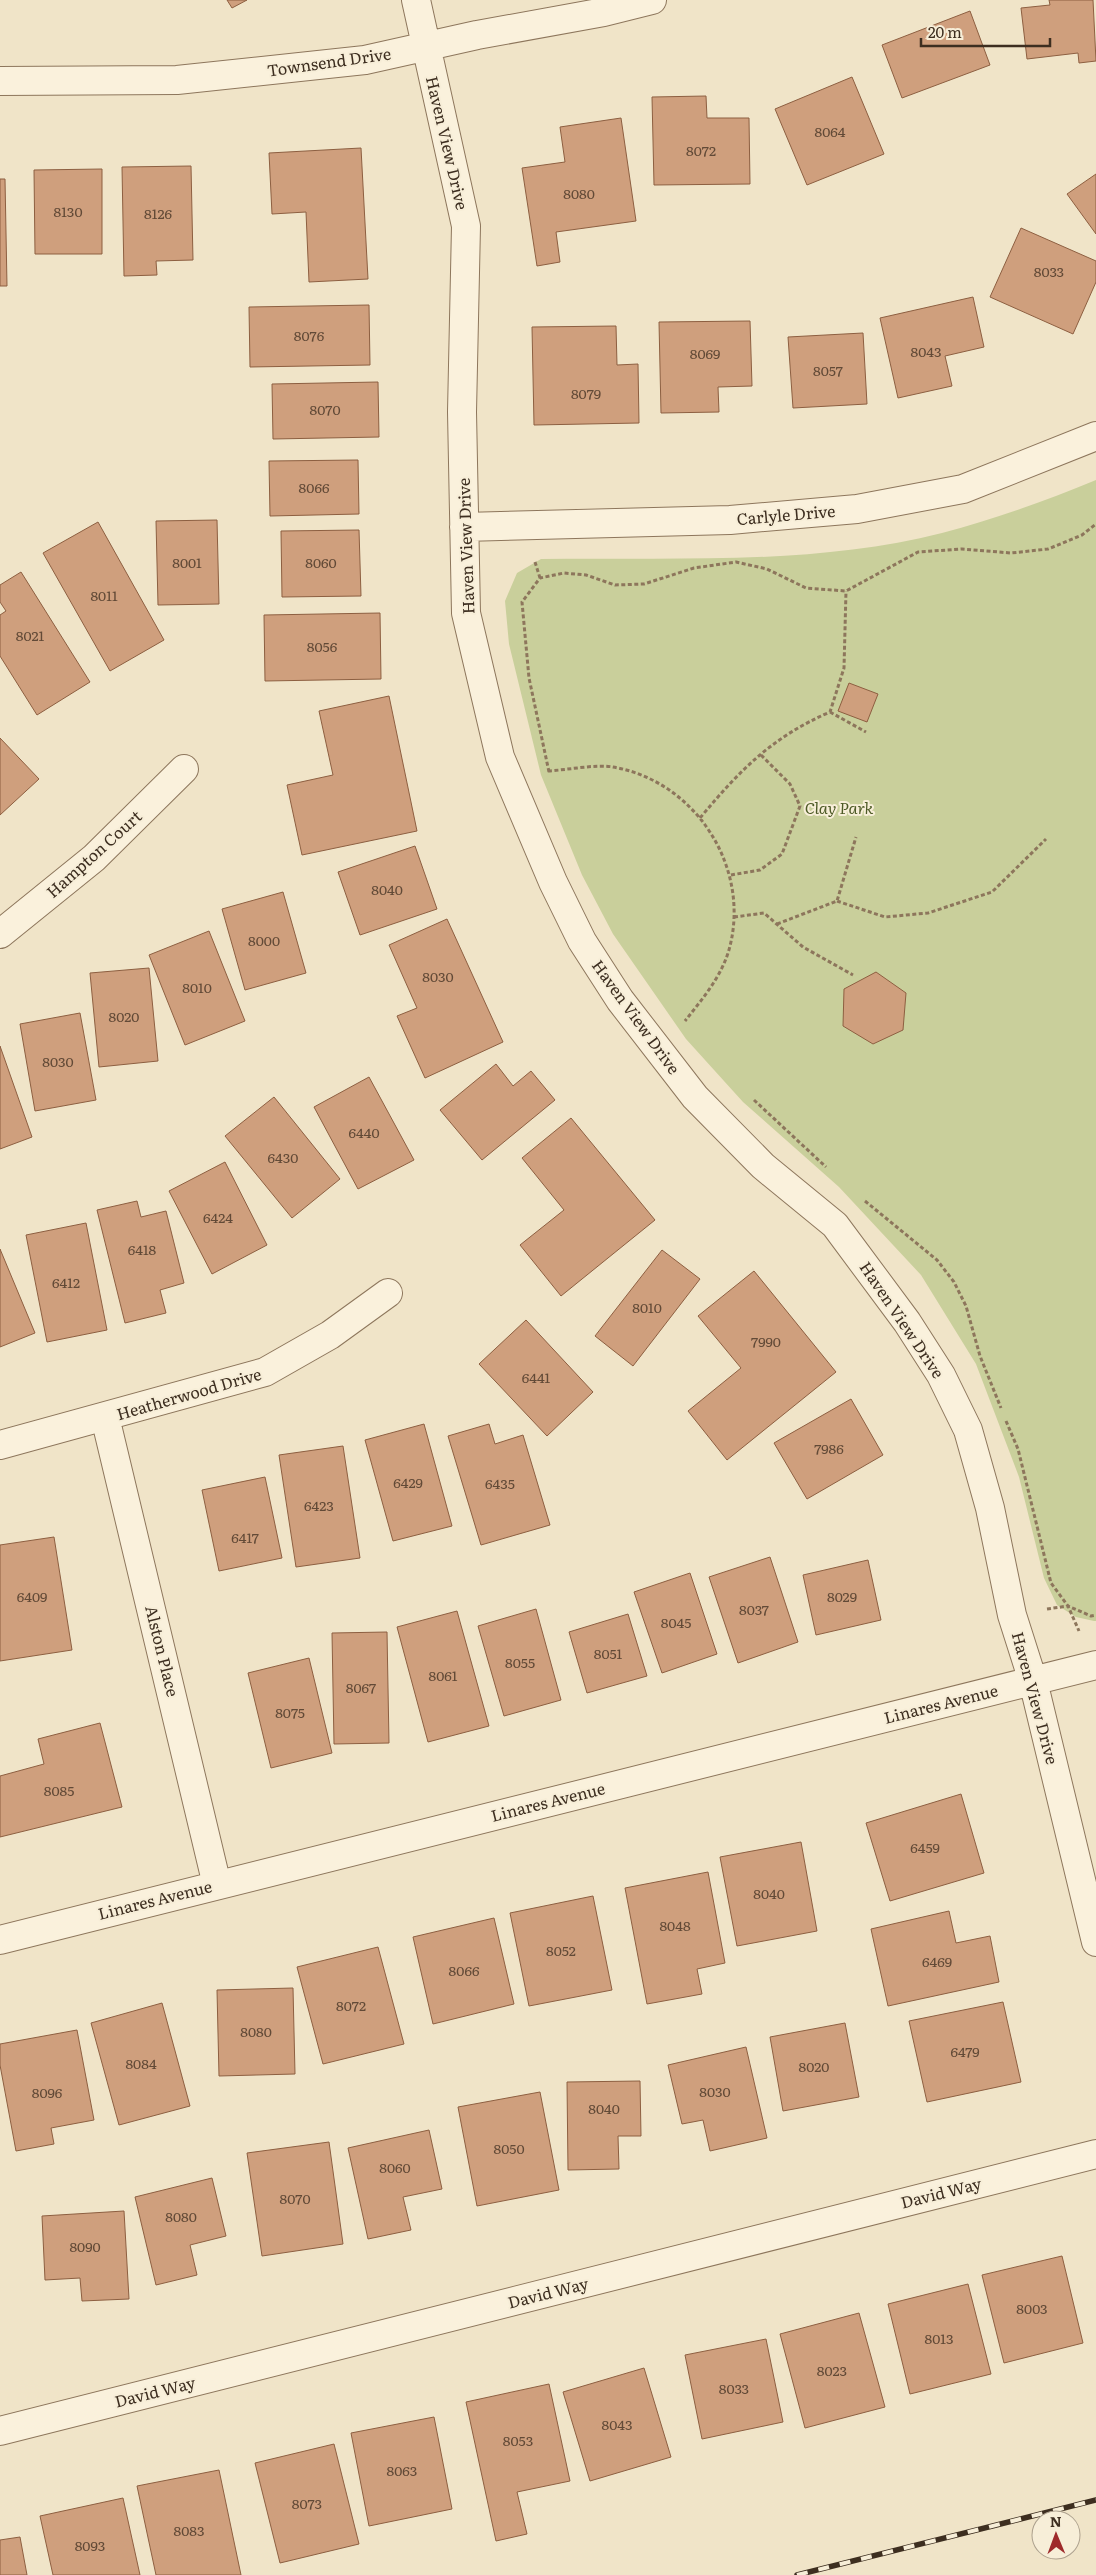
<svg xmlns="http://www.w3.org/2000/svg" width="1096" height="2575" font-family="Literata,serif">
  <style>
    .green { fill: #c9cf9b }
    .building { fill: #cf9f7d; stroke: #8d5f41 }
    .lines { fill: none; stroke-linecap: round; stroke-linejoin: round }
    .minor-casing { stroke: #8d765c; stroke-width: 30 }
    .path { stroke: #8d765c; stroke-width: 3; stroke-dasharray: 4 2.5; stroke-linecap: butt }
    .minor { stroke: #faf1dc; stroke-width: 28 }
    .rail-casing { stroke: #3d2e20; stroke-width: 5.5 }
    .rail { stroke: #f7eed8; stroke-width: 4; stroke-dasharray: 11; stroke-linecap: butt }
    .labels { text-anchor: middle; stroke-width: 4; stroke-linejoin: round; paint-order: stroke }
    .number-label { font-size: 14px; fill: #624a37 }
    .street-label { font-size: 16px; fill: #3d2e20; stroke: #f7eed8 }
    .park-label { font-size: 16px; font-style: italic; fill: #4d5a26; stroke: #f7eed8 }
  </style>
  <rect width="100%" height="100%" fill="#f0e4c8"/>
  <path class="green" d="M1096,480v1141h-2l-18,-4 -19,-12 -13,-27 -25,-101 -43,-113 -55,-89 -82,-88 -96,-85 -57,-63 -73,-105 -31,-59 -41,-100 -32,-131 -4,-43 12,-28 24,-14c133,-2 271,7 401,-26 53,-14 103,-32 154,-53z"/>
  <path class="building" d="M227,0h20l-15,8z
    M1049,0h44l3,61 -17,2 -1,-10 -51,6 -6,-51 29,-3z
    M970,11l20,54 -88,33 -20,-53z
    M852,77l32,77 -77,31 -32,-76z
    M706,96l1,22h42l1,66 -96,1 -2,-88z
    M621,118l15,103 -80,11 4,30 -23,4 -15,-98 43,-6 -5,-35z
    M361,148l7,131 -59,3 -3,-70 -34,2 -3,-61z
    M191,166l2,94 -37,1 1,14 -33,1 -2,-109z
    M102,169v85h-67l-1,-84z
    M1096,174v60l-29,-40z
    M0,179h5l2,107h-7z
    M1021,228l75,33v21l-23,52 -83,-37z
    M973,297l11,50 -39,9 7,30 -54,12 -18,-80z
    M369,305l1,60 -120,2 -1,-60z
    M750,321l2,65 -34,1 1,25 -58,1 -2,-91z
    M616,326l1,39 21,-1 1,59 -105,2 -2,-98z
    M863,333l4,71 -74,4 -5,-71z
    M378,382l1,55 -106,2 -1,-55z
    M358,460l1,54 -89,2 -1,-55z
    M217,520l2,84 -61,1 -2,-84z
    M98,522l66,118 -54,31 -67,-118z
    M359,530l2,66 -79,1 -1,-66z
    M21,572l69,110 -53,33 -37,-59v-41l6,-4 -6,-9v-17z
    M380,613l1,66 -116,2 -1,-66z
    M849,683l29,11 -11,28 -29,-11z
    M389,696l28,135 -115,24 -15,-70 46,-10 -14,-64z
    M0,738l39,41 -39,36z
    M415,846l22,63 -77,26 -22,-63z
    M283,892l23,81 -61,17 -23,-81z
    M447,919l56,123 -78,36 -28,-62 20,-8 -28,-63z
    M209,931l36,90 -60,24 -36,-90z
    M149,968l9,93 -59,6 -9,-94z
    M876,972l30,21 -3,37 -30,14 -30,-18 1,-37z
    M80,1013l16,87 -61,11 -15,-87z
    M0,1046l32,91 -32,12z
    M496,1064l17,22 18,-15 24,29 -73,60 -42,-50z
    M369,1077l45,83 -56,29 -44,-82z
    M274,1097l66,82 -48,39 -67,-82z
    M571,1118l84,102 -94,76 -41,-51 44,-35 -42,-52z
    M225,1162l42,83 -55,29 -43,-83z
    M137,1201l4,16 25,-6 18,72 -24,7 6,23 -41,10 -28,-113z
    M86,1223l21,107 -60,12 -21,-107z
    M0,1249l35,84 -35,14z
    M662,1250l38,29 -67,87 -38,-30z
    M754,1271l82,101 -109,88 -39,-49 53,-43 -43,-52z
    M526,1320l67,72 -46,44 -68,-72z
    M851,1399l32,56 -76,44 -33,-56z
    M424,1424l28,102 -59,15 -28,-101z
    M489,1424l6,20 28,-9 27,90 -69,20 -33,-109z
    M343,1446l17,112 -64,9 -17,-112z
    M265,1477l17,81 -63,13 -17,-81z
    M54,1537l18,113 -72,11v-116z
    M770,1557l28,85 -60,21 -29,-86z
    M868,1560l13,60 -65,15 -13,-60z
    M690,1573l27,81 -55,19 -28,-81z
    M536,1609l25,91 -57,16 -26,-90z
    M457,1611l32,115 -61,16 -31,-115z
    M628,1614l19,62 -60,17 -18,-61z
    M387,1632l2,111 -55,1 -2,-111z
    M309,1658l23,95 -61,15 -23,-95z
    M100,1723l22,84 -122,30v-61l44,-12 -6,-25z
    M961,1794l23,79 -94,28 -24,-78z
    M801,1842l16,89 -80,15 -17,-89z
    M708,1872l17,91 -28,6 5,25 -55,10 -22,-116z
    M593,1896l19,94 -83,16 -19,-93z
    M949,1911l7,32 34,-7 9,46 -111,24 -17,-77z
    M494,1918l20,86 -81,20 -20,-87z
    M378,1947l26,97 -81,20 -26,-97z
    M293,1988l2,86 -76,2 -2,-86z
    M1003,2002l18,80 -94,20 -18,-81z
    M162,2003l28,103 -71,19 -28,-102z
    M845,2023l14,74 -76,14 -13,-74z
    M77,2030l17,90 -43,8 3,16 -38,7 -16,-86v-21z
    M746,2047l21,91 -57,13 -7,-31 -21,4 -14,-59z
    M640,2081l1,55h-23l1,33 -51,1 -1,-88z
    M540,2092l19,98 -82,16 -19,-99z
    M429,2130l13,59 -39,8 8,33 -43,9 -20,-91z
    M329,2142l14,102 -81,12 -15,-103z
    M212,2178l14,58 -36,9 7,30 -41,10 -21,-88z
    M124,2211l5,88 -47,2 -2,-23 -35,2 -3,-64z
    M1062,2256l21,87 -79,20 -22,-88z
    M968,2284l23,90 -81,20 -22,-90z
    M859,2313l26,94 -80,21 -25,-94z
    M766,2339l17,83 -81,17 -17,-84z
    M644,2368l27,89 -81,24 -27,-89z
    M549,2384l21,97 -53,11 10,42 -31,7 -30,-139z
    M434,2417l18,92 -83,17 -18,-93z
    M334,2444l25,100 -79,19 -25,-100z
    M219,2470l22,105h-85l-19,-89z
    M123,2498l17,77h-87l-13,-59z
    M20,2537l7,38h-27v-35z"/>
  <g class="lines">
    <g class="minor-casing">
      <path id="minor" d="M416,0l50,226 -4,186 4,201 34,144 53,125 29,59 38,59 75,97 68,69 72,59 72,97 34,53 27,55 22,78 22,107 21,66 63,261
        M0,81l177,-1 188,-20 112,-25 127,-23 48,-12
        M464,527l266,-7 127,-11 106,-20 133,-53
        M0,934l94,-76 90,-89
        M105,1417l112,468
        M0,1445l265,-73 65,-37 58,-42
        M0,1940l1096,-275
        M0,2431l1096,-277"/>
    </g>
    <path class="path" d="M535,562l5,16
      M830,712l36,20
      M548,771c19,-1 48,-7 65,-4 82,14 137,99 117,179 -7,29 -27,52 -45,75
      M549,772l-20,-94 -7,-76 18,-24 24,-5 22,2 29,10 29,-1 50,-16 42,-6 31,7 39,19 40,3 72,-39 44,-3 49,4 37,-4 34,-14 14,-11
      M700,818c40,-48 72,-81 130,-106l14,-44 2,-77
      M731,875l29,-5 22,-16 18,-48 -10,-22 -30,-30
      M837,901l48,16 43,-4 64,-21 54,-53
      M734,917l30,-4 39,34 50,28
      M777,924l60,-23 19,-64
      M754,1100l72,67
      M865,1201l72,59 17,22 12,24 14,50 21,52
      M1006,1421l12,28 33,134 17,23 23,10 5,-1
      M1047,1609l21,-3 11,25"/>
    <use href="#minor" class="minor"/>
    <g class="rail-casing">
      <path id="rail" d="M797,2575l299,-75"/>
    </g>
    <use href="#rail" class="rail"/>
  </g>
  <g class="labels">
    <g class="number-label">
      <text x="830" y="137">8064</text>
      <text x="701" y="156">8072</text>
      <text x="579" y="199">8080</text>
      <text x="68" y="217">8130</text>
      <text x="158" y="219">8126</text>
      <text x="1049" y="277">8033</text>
      <text x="309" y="341">8076</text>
      <text x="926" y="357">8043</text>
      <text x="705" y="359">8069</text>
      <text x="828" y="376">8057</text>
      <text x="586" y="399">8079</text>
      <text x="325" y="415">8070</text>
      <text x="314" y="493">8066</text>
      <text x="187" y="568">8001</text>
      <text x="321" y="568">8060</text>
      <text x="104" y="601">8011</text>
      <text x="30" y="641">8021</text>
      <text x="322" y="652">8056</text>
      <text x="387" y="895">8040</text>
      <text x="264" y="946">8000</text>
      <text x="438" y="982">8030</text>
      <text x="197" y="993">8010</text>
      <text x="124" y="1022">8020</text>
      <text x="58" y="1067">8030</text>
      <text x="364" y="1138">6440</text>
      <text x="283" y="1163">6430</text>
      <text x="218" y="1223">6424</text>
      <text x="142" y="1255">6418</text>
      <text x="66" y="1288">6412</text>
      <text x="647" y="1313">8010</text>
      <text x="766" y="1347">7990</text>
      <text x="536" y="1383">6441</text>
      <text x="829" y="1454">7986</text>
      <text x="408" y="1488">6429</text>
      <text x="500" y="1489">6435</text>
      <text x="319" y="1511">6423</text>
      <text x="245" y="1543">6417</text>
      <text x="32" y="1602">6409</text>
      <text x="842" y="1602">8029</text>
      <text x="754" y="1615">8037</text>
      <text x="676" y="1628">8045</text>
      <text x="608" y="1659">8051</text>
      <text x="520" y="1668">8055</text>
      <text x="443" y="1681">8061</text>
      <text x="361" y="1693">8067</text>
      <text x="290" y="1718">8075</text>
      <text x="59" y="1796">8085</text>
      <text x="925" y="1853">6459</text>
      <text x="769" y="1899">8040</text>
      <text x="675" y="1931">8048</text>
      <text x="561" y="1956">8052</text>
      <text x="937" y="1967">6469</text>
      <text x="464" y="1976">8066</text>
      <text x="351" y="2011">8072</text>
      <text x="256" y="2037">8080</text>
      <text x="965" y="2057">6479</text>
      <text x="141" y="2069">8084</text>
      <text x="814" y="2072">8020</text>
      <text x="715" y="2097">8030</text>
      <text x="47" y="2098">8096</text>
      <text x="604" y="2114">8040</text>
      <text x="509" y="2154">8050</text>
      <text x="395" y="2173">8060</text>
      <text x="295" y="2204">8070</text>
      <text x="181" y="2222">8080</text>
      <text x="85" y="2252">8090</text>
      <text x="1032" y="2314">8003</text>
      <text x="939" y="2344">8013</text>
      <text x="832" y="2376">8023</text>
      <text x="734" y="2394">8033</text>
      <text x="617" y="2430">8043</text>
      <text x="518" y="2446">8053</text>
      <text x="402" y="2476">8063</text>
      <text x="307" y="2509">8073</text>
      <text x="189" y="2536">8083</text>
      <text x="90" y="2551">8093</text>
    </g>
    <g class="street-label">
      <text transform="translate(329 62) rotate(-8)" y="6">Townsend Drive</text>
      <text transform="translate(447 143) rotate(77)" y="6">Haven View Drive</text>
      <text transform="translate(786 515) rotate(-5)" y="6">Carlyle Drive</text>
      <text transform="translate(466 546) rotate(-92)" y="6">Haven View Drive</text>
      <text transform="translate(94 854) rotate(-42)" y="6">Hampton Court</text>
      <text transform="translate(636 1017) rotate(54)" y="6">Haven View Drive</text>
      <text transform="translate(902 1320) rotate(56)" y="6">Haven View Drive</text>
      <text transform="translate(189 1394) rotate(-16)" y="6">Heatherwood Drive</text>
      <text transform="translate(162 1651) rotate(76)" y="6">Alston Place</text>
      <text transform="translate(1035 1698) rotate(75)" y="6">Haven View Drive</text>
      <text transform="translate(941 1704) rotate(-14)" y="6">Linares Avenue</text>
      <text transform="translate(548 1802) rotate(-14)" y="6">Linares Avenue</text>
      <text transform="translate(155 1900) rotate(-14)" y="6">Linares Avenue</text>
      <text transform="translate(941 2193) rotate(-14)" y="6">David Way</text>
      <text transform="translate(548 2293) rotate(-14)" y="6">David Way</text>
      <text transform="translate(155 2392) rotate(-14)" y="6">David Way</text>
    </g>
    <g class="park-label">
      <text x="839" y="814">Clay Park</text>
    </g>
  </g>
  <g transform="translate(1056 2535) rotate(359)"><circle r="24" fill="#f7eed8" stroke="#ada18e"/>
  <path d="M0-4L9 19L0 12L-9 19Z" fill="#9e2a2b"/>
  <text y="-8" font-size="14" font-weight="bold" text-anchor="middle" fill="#3d2e20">N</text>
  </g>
  <path d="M921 38v8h129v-8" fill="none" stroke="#3d2e20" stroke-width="2.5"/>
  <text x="928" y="38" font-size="15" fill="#3d2e20" stroke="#f7eed8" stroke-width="4" paint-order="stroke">20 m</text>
</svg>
